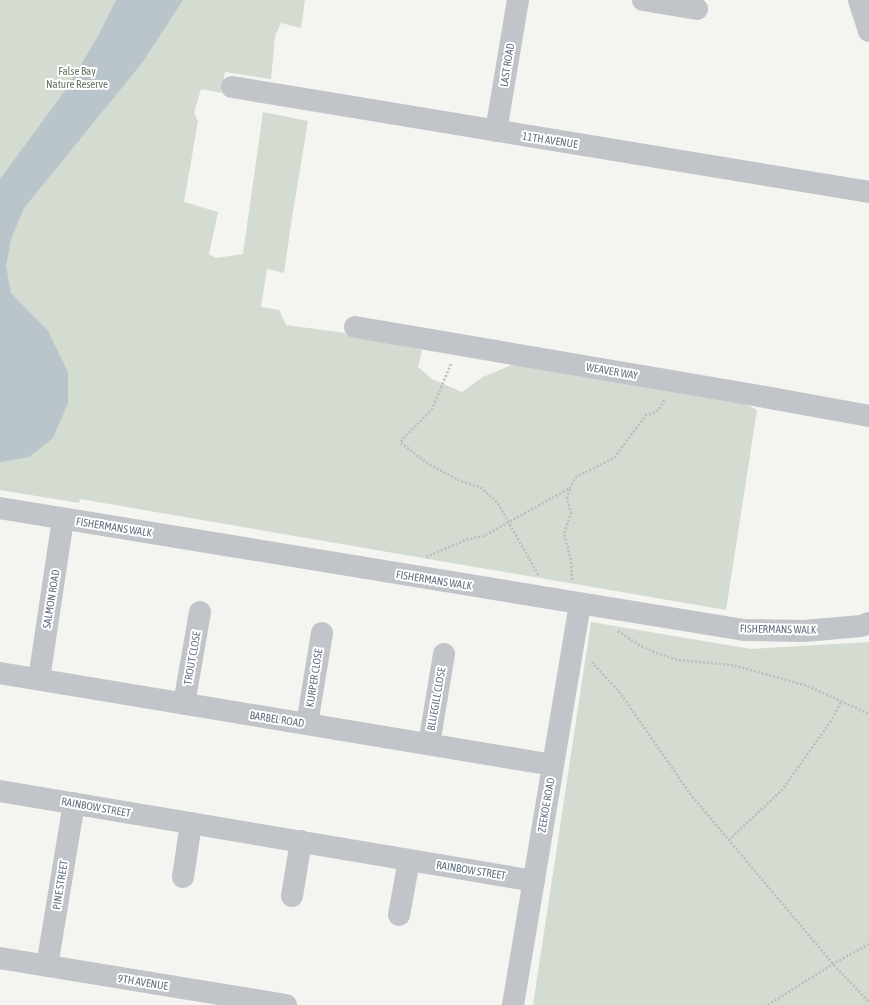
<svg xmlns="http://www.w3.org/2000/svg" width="869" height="1005" font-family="'Asap Condensed',sans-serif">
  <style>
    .green { fill: #d4dbd1 }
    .water { fill: #bac5cb }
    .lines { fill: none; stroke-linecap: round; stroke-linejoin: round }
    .path { stroke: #bbbdbf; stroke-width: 2.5; stroke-dasharray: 2 2; stroke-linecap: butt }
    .minor { stroke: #c1c4c8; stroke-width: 22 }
    .labels { text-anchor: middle; stroke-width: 4; stroke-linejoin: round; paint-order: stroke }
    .street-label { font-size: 11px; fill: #627182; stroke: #fff }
    .park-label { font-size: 11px; fill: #647961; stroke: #fff }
  </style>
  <rect width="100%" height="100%" fill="#f4f4f0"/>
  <path class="green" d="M0,0h305l-4,28 -20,-5 -6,13 -4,43 -46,-7 -4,21 -20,-4 -7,24 4,8 -14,81 34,10 -9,42 7,4 27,-4 20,-142 45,9 -17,103 -7,49 -17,-4 -6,38 18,3 7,15 59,8 77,17 -4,17 14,12 30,13 21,-15 33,-14 228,40 13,7 -31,200 -646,-111 -1,4 -79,-13z
    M591,622l160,27 118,-7v363h-336z"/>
  <path class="water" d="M116,0h67l-41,63 -118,145 -13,31 -5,27 5,27 37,38 20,41v31l-15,35 -24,19 -27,5h-2v-283l64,-87 33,-54z"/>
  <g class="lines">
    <path class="path" d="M451,364l-19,45 -32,33 27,21 33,18 20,6 17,15 42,74
      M570,489l-3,10 4,14 -7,21 7,26 1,21
      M426,557l42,-18 16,-3 86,-48 6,-11 38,-19 32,-43c10,-2 14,-5 18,-15
      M618,631l21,14 15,7 24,8 54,5 41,11 37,11 59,27
      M592,662l28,31 71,102 142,169 36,38
      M729,840l53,-50 49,-69 10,-19
      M768,1005l65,-41 36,-20"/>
    <path class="minor" d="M643,0l54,9
      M859,0l10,31
      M232,87l637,105
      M496,131l22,-131
      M355,327l399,68 115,21
      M0,508l744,122 60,1 57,-5 8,-3
      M0,673l553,92
      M39,679l24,-160
      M184,704l16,-92
      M307,724l15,-91
      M429,744l15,-90
      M0,791l534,90
      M183,877l8,-54
      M292,896l9,-55
      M399,915l10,-55
      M0,958l286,47
      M47,966l27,-163
      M513,1005l67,-401"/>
  </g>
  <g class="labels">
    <g class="street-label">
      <text transform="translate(507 65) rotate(-81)" y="4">LAST ROAD</text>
      <text transform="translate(550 140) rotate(9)" y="4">11TH AVENUE</text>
      <text transform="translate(612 371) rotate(10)" y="4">WEAVER WAY</text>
      <text transform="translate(114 527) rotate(9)" y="4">FISHERMANS WALK</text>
      <text transform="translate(434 580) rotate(9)" y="4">FISHERMANS WALK</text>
      <text transform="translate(51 599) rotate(-81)" y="4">SALMON ROAD</text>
      <text transform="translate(778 629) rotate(1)" y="4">FISHERMANS WALK</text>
      <text transform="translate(192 658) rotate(-80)" y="4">TROUT CLOSE</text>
      <text transform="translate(314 678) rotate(-81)" y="4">KURPER CLOSE</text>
      <text transform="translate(436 699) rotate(-80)" y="4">BLUEGILL CLOSE</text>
      <text transform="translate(277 719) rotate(9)" y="4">BARBEL ROAD</text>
      <text transform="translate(546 805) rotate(-80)" y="4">ZEEKOE ROAD</text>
      <text transform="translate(96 807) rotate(10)" y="4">RAINBOW STREET</text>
      <text transform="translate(471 870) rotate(9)" y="4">RAINBOW STREET</text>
      <text transform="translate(60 885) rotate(-81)" y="4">PINE STREET</text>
      <text transform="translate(143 982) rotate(9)" y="4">9TH AVENUE</text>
    </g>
    <g class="park-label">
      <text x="77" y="75">False Bay<tspan x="77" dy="13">Nature Reserve</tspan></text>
    </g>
  </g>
</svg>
